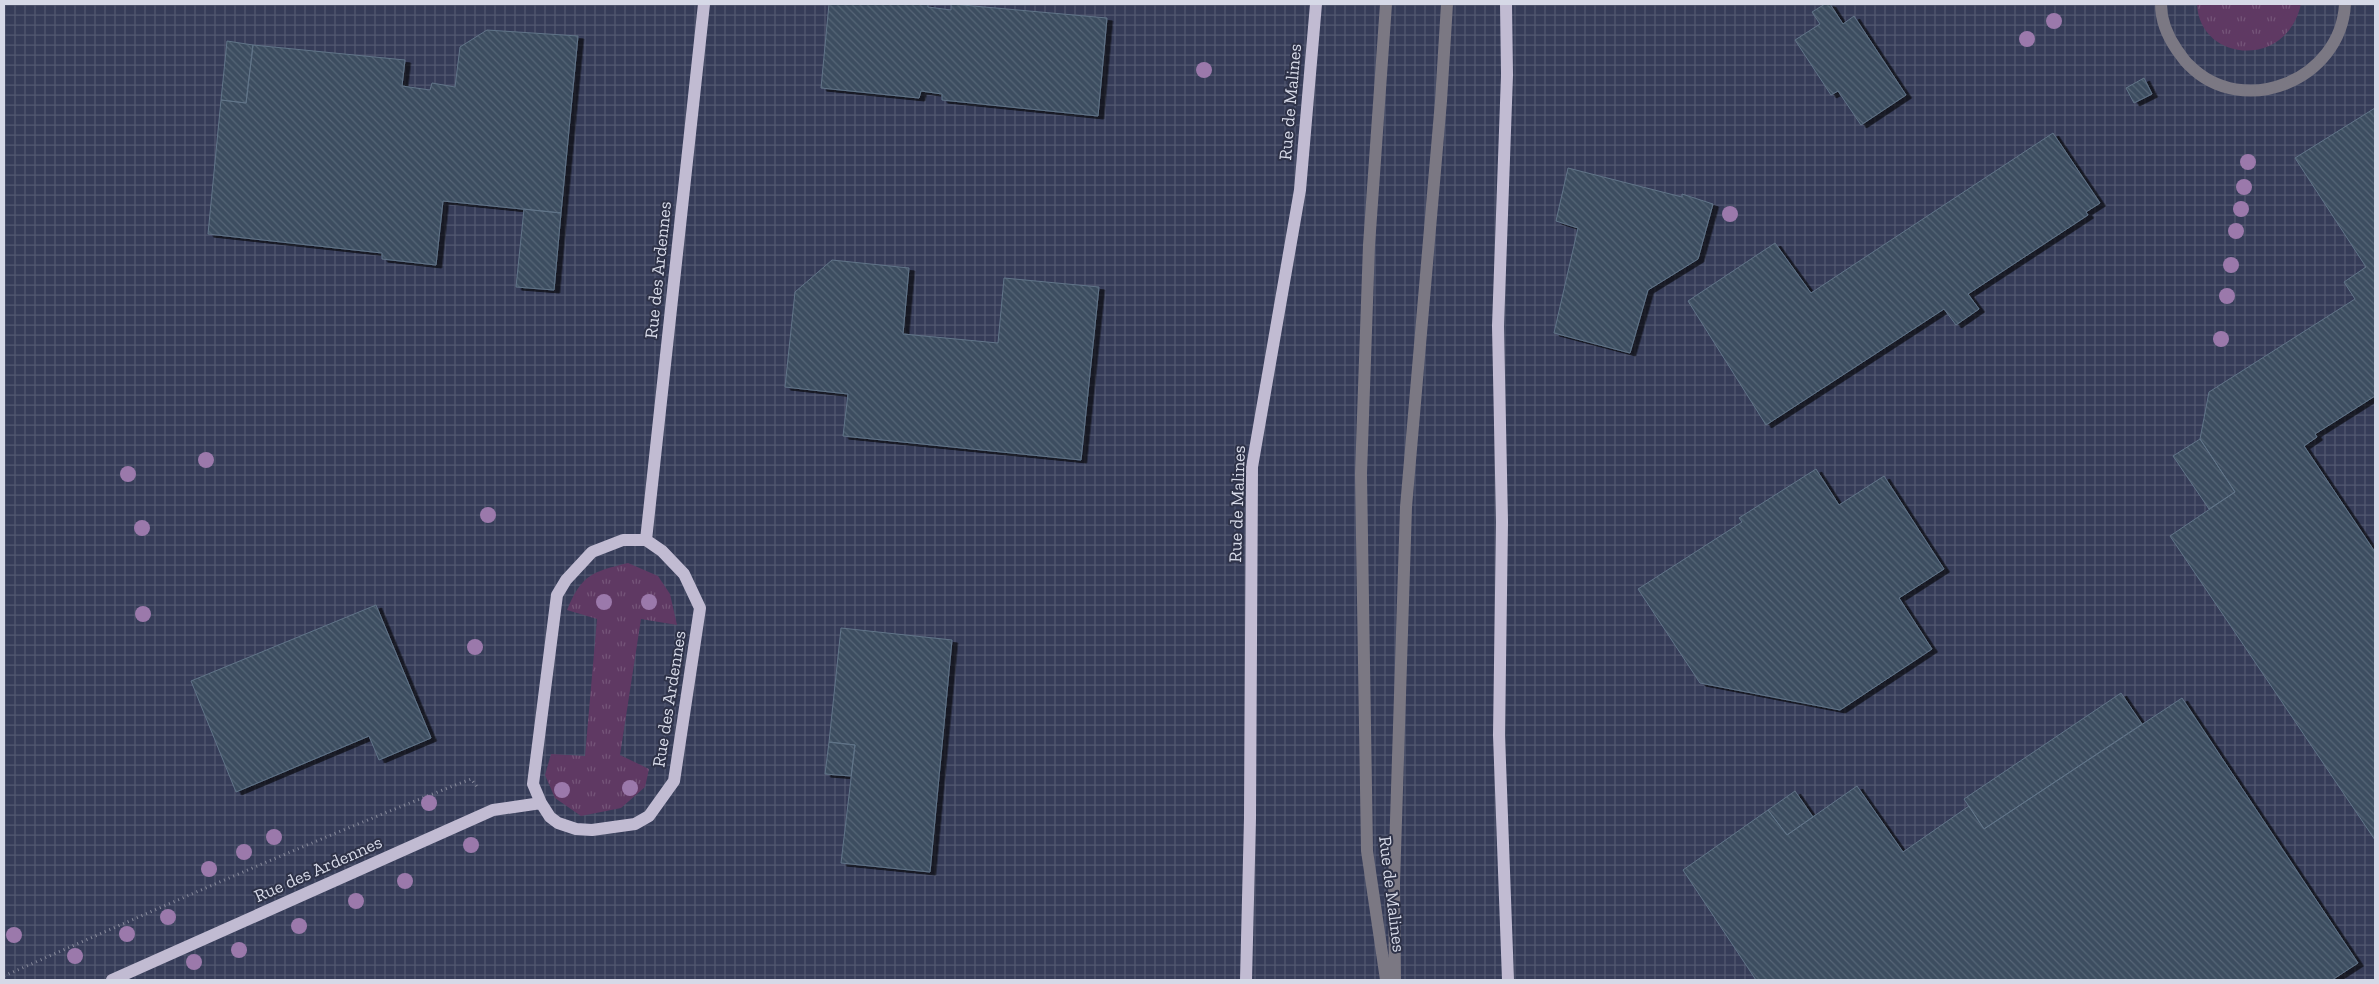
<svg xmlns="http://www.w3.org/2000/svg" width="2379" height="984" font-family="'Zilla Slab',serif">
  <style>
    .industrial { fill: url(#industrial-grid) }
    .grass { fill: url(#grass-tufts) }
    .building { fill: url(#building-back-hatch); stroke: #617488; filter: url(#shadow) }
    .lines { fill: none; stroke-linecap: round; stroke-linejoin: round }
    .path { stroke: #86899b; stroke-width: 3; stroke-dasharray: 1 4; stroke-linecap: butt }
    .minor { stroke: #7b7883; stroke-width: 12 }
    .major { stroke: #c1bbd2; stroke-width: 12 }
    .tree { fill: #9b79ab }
    .labels { text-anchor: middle; stroke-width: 4; stroke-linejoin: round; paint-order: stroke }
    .street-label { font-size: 18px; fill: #d6d9e7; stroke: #2e3248 }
  </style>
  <defs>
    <pattern id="industrial-grid" width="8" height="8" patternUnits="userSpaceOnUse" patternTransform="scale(1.25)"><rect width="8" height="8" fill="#363c58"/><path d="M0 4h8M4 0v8" fill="none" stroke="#525870"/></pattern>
    <pattern id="grass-tufts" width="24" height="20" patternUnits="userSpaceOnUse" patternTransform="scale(1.25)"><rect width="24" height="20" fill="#5f3963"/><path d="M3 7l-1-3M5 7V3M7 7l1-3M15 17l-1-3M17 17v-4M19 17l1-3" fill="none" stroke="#755579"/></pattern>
    <pattern id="building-back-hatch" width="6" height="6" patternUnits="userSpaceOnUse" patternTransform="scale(1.25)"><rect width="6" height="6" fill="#3c4d60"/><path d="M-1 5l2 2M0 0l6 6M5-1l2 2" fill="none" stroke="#576677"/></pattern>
    <filter id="shadow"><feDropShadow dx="5.5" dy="3" stdDeviation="0" flood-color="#0009"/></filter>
  </defs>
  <rect width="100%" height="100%" fill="#2e3248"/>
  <path class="industrial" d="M4,4h2371v976h-2371z"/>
  <path class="grass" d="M2197,4h104c-15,67 -102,57 -104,0z
    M628,563l30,13 12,18 7,31 -36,-6 -21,136 29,14 -4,18 -24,21 -40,8 -26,-18 -10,-23 6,-21 34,2 12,-137 -30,-9c15,-36 25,-38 61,-47z"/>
  <path class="building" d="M829,4h99v3l23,3v-6l156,14 -9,98 -156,-16v-6l-21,-3 -2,7 -98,-10z
    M1825,4h5l13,20 11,-8 52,79 -45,30 -23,-34 -7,4 -36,-55 25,-16 -8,-12z
    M487,30l91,6 -17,177 -118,-12 -7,64 -54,-6v-6l-174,-19 13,-134 25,3 7,-58 152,15 -3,26 28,4 2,-7 23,4 5,-40z
    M227,41l26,4 -7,58 -25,-3z
    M2144,78l8,16 -18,9 -8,-15z
    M2375,108v288l-60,38 2,3 -13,9 71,106v288l-205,-304 65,-44 -35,-53 9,-47 146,-93 -11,-17 22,-15 -71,-109z
    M2053,133l47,70 -14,9 2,3 -120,79 11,15 -23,16 -12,-16 -178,116 -78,-124 87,-58 36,50z
    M1568,168l114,29v-3l31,10 -15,55 -50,31 -18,63 -76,-20 24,-105 -22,-7z
    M524,209l37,4 -7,77 -38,-3z
    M832,260l77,8 -6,66 95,9 6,-65 95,9 -18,173 -238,-24 5,-42 -63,-7 10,-95z
    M2200,439l35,53 -26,17 -36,-53z
    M1816,469l23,36 45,-29 60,93 -45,29 33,51 -92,61 -140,-27 -62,-94 104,-67 -3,-4z
    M376,605l55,133 -52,22 -10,-24 -133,56 -45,-111z
    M841,628l111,12 -22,232 -89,-9 14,-118 -26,-3z
    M2121,693l21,31 -158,105 -20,-30z
    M2182,698l176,265 -26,17h-576l-73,-110 85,-60 19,25 70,-49 46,66 66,-46 15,23z
    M829,742l26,3 -4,31 -26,-2z
    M1795,791l18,26 -26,18 -19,-25z"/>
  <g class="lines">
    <path class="path" d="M4,976c155,-68 309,-136 467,-197l8,10"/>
    <path class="minor" d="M2161,4c0,16 7,33 16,46 4,5 7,11 12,15 54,55 152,15 156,-61
      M1386,980l-19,-129 -6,-377 8,-229 17,-241
      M1395,980l-1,-97 12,-376 35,-406 6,-97"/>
    <path class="major" d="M1506,4l1,71 -9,251 4,196 -3,213 9,245
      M623,540h23l16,11 22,23 16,34 -26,173 -25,35 -14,8 -43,6 -16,-1 -18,-6 -8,-6 -9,-14 -8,-19 24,-189 9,-15 26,-28z
      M646,540l58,-536
      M112,980l381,-170 48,-7
      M1246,980l4,-162 2,-351 48,-277 16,-186"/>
  </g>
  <g class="tree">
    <circle cx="2054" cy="21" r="8"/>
    <circle cx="2027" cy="39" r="8"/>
    <circle cx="1204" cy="70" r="8"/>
    <circle cx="2248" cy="162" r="8"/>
    <circle cx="2244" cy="187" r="8"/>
    <circle cx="2241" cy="209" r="8"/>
    <circle cx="1730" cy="214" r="8"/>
    <circle cx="2236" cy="231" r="8"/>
    <circle cx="2231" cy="265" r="8"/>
    <circle cx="2227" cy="296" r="8"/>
    <circle cx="2221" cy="339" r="8"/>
    <circle cx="206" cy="460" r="8"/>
    <circle cx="128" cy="474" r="8"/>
    <circle cx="488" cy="515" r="8"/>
    <circle cx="142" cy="528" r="8"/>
    <circle cx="604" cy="602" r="8"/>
    <circle cx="649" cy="602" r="8"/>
    <circle cx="143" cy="614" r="8"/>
    <circle cx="475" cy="647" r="8"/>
    <circle cx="630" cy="788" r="8"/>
    <circle cx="562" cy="790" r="8"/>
    <circle cx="429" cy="803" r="8"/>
    <circle cx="274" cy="837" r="8"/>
    <circle cx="471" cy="845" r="8"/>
    <circle cx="244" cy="852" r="8"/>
    <circle cx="209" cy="869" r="8"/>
    <circle cx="405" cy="881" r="8"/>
    <circle cx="356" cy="901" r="8"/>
    <circle cx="168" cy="917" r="8"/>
    <circle cx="299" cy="926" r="8"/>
    <circle cx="127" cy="934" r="8"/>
    <circle cx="14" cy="935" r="8"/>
    <circle cx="239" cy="950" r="8"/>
    <circle cx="75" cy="956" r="8"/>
    <circle cx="194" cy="962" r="8"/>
  </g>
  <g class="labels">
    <g class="street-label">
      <text transform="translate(1290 102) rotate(-85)" y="6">Rue de Malines</text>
      <text transform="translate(658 270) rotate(-84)" y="6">Rue des Ardennes</text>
      <text transform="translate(1237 504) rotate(-88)" y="6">Rue de Malines</text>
      <text transform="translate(669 699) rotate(-81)" y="6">Rue des Ardennes</text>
      <text transform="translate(318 869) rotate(-24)" y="6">Rue des Ardennes</text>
      <text transform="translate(1392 894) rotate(83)" y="6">Rue de Malines</text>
    </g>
  </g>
  <rect width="2379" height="984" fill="none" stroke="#d6d9e7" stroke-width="10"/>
</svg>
